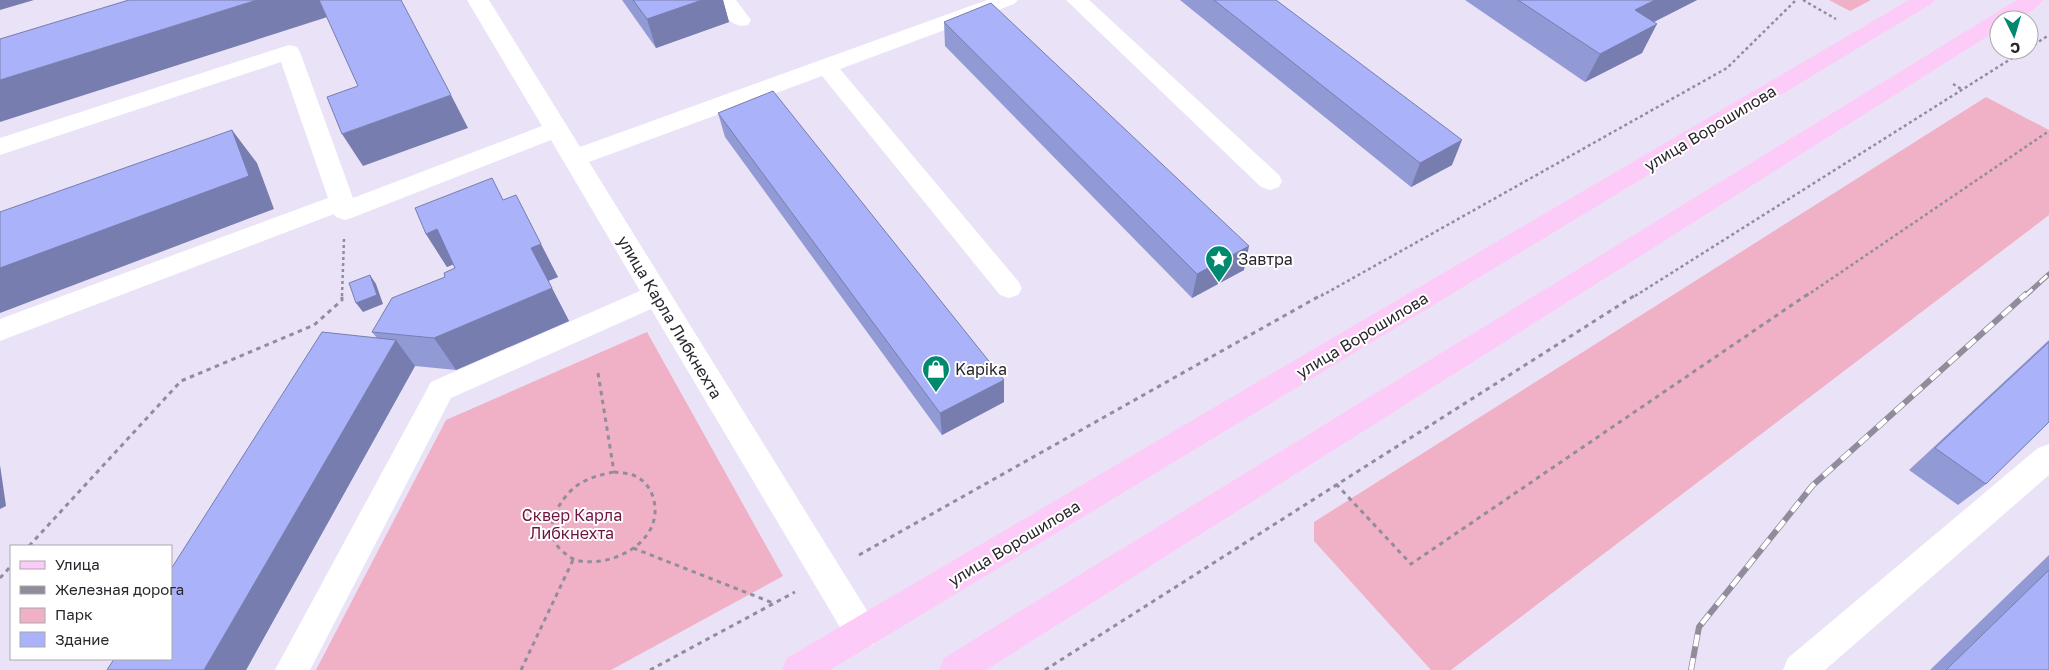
<svg xmlns="http://www.w3.org/2000/svg" width="2049" height="670" font-family="'Golos Text',sans-serif">
  <style>
    .green { fill: #f0b1c6 }
    .lines { fill: none; stroke-linecap: round; stroke-linejoin: round }
    .path-far1 { stroke: #928d9b; stroke-width: 2.5; stroke-dasharray: 3 3; stroke-linecap: butt }
    .path { stroke: #928d9b; stroke-width: 3; stroke-dasharray: 4.5 4.5; stroke-linecap: butt }
    .minor { fill: #fff; fill-rule: evenodd }
    .major { fill: #fdcbf7; fill-rule: evenodd }
    .rail-far1-casing { stroke: #928c9a; stroke-width: 5 }
    .rail-casing { stroke: #928c9a; stroke-width: 6 }
    .rail-far1 { stroke: #fff; stroke-width: 3; stroke-dasharray: 10; stroke-linecap: butt }
    .rail { stroke: #fff; stroke-width: 4.5; stroke-dasharray: 12; stroke-linecap: butt }
    .wall { fill: #929ad6 }
    .shaded-wall { fill: #777dae }
    .building { fill: #aab3f9; stroke: #777dae }
    .labels { text-anchor: middle; stroke-width: 4; stroke-linejoin: round; paint-order: stroke }
    .street-label { font-size: 16px; fill: #29262d; stroke: #fff }
    .poi-label { font-size: 16px; fill: #29262d; stroke: #fff; text-anchor: start }
    .park-label { font-size: 16px; fill: #6f1440; stroke: #fff }
  </style>
  <rect width="100%" height="100%" fill="#eae2f6"/>
  <path class="green" d="M1829,0h42l-21,11z
    M1986,97l63,33v85l-598,455h-20l-117,-129v-19z
    M647,332l136,244 -172,94h-295l130,-250z"/>
  <g class="lines">
    <path class="path-far1" d="M1803,0l33,19
      M2029,48l20,-13
      M1953,84l10,6
      M342,296l2,-57
      M1321,296l406,-228 69,-68
      M1635,296l390,-246
      M1806,296l243,-165"/>
    <path class="path" d="M598,373l16,99
      M614,472c6,1 13,1 19,3 10,4 17,12 20,22 13,42 -37,70 -73,64 -8,-1 -13,-6 -19,-11 -20,-19 -3,-49 14,-63 11,-9 25,-12 39,-15z
      M1336,484l75,80 397,-270
      M29,546l152,-165 133,-56 28,-25v-6
      M633,548l140,55
      M859,555l464,-261
      M0,578l11,-12
      M521,670l52,-110
      M650,670l145,-78
      M1045,670l592,-376"/>
    <path class="minor" d="M467,0h22l91,147 407,-147h31l-4,4 -174,65 178,212 4,7 -4,7 -9,3 -9,-3 -178,-219 -233,86 285,460 5,11 -5,11 -12,5 -12,-5 -199,-335 -200,89 -141,272h-35l156,-288 209,-91 -89,-151 -197,77 -9,3 -9,-3 -2,-3 -334,127v-22l328,-121 -47,-136 -281,93v-17l289,-93 8,2 3,5 53,146 189,-72z
      M714,0h22l15,20 -3,5c-18,4 -25,-12 -34,-25z
      M1066,0h23l190,175 3,6 -3,6 -9,3 -9,-3z
      M2049,444v31l-224,195h-42l5,-12 250,-210z"/>
    <path class="major" d="M1909,0h26l-4,4 -1101,666h-48l5,-12z
      M2017,0h26c-10,14 -29,20 -44,20v9l-1013,641h-47l5,-12z"/>
    <g class="rail-far1-casing">
      <path id="rail-far1" d="M2025,296l24,-22"/>
    </g>
    <g class="rail-casing">
      <path id="rail" d="M1691,670l8,-43 114,-142 213,-191"/>
    </g>
    <use href="#rail-far1" class="rail-far1"/>
    <use href="#rail" class="rail"/>
  </g>
  <path class="wall" d="M622,0h101l6,22 -73,26z
    M1180,0h96l176,165 -41,22z
    M1465,0h232l-43,22 -12,31 -57,29z
    M944,22l300,248 -52,28 -247,-252z
    M718,113l286,267v22l-62,33 -217,-298z
    M503,200l55,77 -10,4 21,40 -113,49 -41,-4 -169,304h-139l270,-332 -5,-6 73,-55 10,-9 -2,-4 -6,3 -21,-33z
    M2049,340v82l-63,62 -28,21 -49,-35z
    M2049,555v115h-119z"/>
  <path class="shaded-wall" d="M0,0h34l-34,10z
    M257,0h79l7,12 -343,110v-42z
    M702,0h21l6,22 -73,26 -9,-29z
    M1655,0h42l-77,39 15,-29z
    M1657,24l-15,29 -57,29 15,-28z
    M451,95l17,33 -105,38 -21,-32z
    M232,130l25,33 17,46 -274,104v-45z
    M1462,140l-10,25 -41,22 9,-24z
    M437,229l20,34 -10,4 -21,-33z
    M541,244l17,33 -10,4 -17,-33z
    M1249,246l-5,24 -52,28 5,-24z
    M370,275l6,9 7,20 -20,8 -7,-9z
    M552,288l17,33 -113,49 -22,-32z
    M396,340l19,26 -169,304h-42z
    M1004,380v22l-62,33 -2,-22z
    M0,465l6,41 -6,3z"/>
  <path class="building" d="M129,0h128l-257,80v-41z
    M319,0h82l50,95 -109,39 -15,-37 31,-11z
    M633,0h69l-55,19z
    M1214,0h62l186,140 -42,23z
    M1518,0h137l-20,10 22,14 -57,30z
    M991,3l258,243 -52,28 -253,-252z
    M773,91l231,289 -64,33 -222,-300z
    M232,130l17,46 -249,92v-56z
    M492,178l11,22 13,-5 25,49 -10,4 21,40 -118,50 -62,-6 20,-34 53,-21 -1,-4 11,-5 -18,-39 -11,5 -11,-26z
    M370,275l7,20 -21,8 -7,-20z
    M322,332l74,8 -192,330h-97l7,-11h57v-90z
    M2049,342v80l-63,62 -51,-36z
    M2049,570v100h-103z"/>
  <defs>
    <g id="sight-pin" transform="scale(1.4375)"><path d="M0 17L-7.5 6A9.5 9.5 0 1 1 7.5 6Z" fill="#00896f" stroke="#fff"/><path d="M0-6L1.8-2.2L6-1.7L2.9 1.2L3.7 5.4L0 3.3L-3.7 5.4L-2.9 1.2L-6-1.7L-1.8-2.2Z" fill="#fff"/></g>
    <g id="shop-pin" transform="scale(1.4375)"><path d="M0 17L-7.5 6A9.5 9.5 0 1 1 7.5 6Z" fill="#00896f" stroke="#fff"/><path d="M-5-2.5h2.3a2.7 3.5 0 0 1 5.4 0H5L5.5 6h-11ZM-1.5-2.5h3a1.5 2.3 0 0 0-3 0Z" fill="#fff"/></g>
  </defs>
  <g fill-rule="evenodd">
    <use href="#sight-pin" x="1219" y="259"/>
    <use href="#shop-pin" x="936" y="369"/>
  </g>
  <g class="labels">
    <g class="street-label">
      <text transform="translate(1710 128) rotate(-31)" y="6">улица Ворошилова</text>
      <text transform="translate(670 317) rotate(59)" y="6">улица Карла Либкнехта</text>
      <text transform="translate(1362 335) rotate(-31)" y="6">улица Ворошилова</text>
      <text transform="translate(1014 543) rotate(-31)" y="6">улица Ворошилова</text>
    </g>
    <g class="poi-label">
      <text x="1238" y="265">Завтра</text>
      <text x="955" y="375">Kapika</text>
    </g>
    <g class="park-label">
      <text x="572" y="521">Сквер Карла<tspan x="572" dy="18">Либкнехта</tspan></text>
    </g>
  </g>
  <rect x="10" y="545" width="162" height="115" fill="#ffffff" stroke="#a9a8ab"/>
  <rect x="20" y="561" width="25" height="8" fill="#fdcbf7" stroke="#a9a8ab"/>
  <text x="55" y="570" font-size="15" fill="#29262d">Улица</text>
  <rect x="20" y="586" width="25" height="8" fill="#928c9a" stroke="#a9a8ab"/>
  <text x="55" y="595" font-size="15" fill="#29262d">Железная дорога</text>
  <rect x="20" y="608" width="25" height="15" fill="#f0b1c6" stroke="#a9a8ab"/>
  <text x="55" y="620" font-size="15" fill="#29262d">Парк</text>
  <rect x="20" y="632" width="25" height="15" fill="#aab3f9" stroke="#a9a8ab"/>
  <text x="55" y="645" font-size="15" fill="#29262d">Здание</text>
  <g transform="translate(2014 35) rotate(175)"><circle r="24" fill="#ffffff" stroke="#a9a8ab"/>
  <path d="M0-4L9 19L0 12L-9 19Z" fill="#00896f"/>
  <text y="-8" font-size="14" font-weight="bold" text-anchor="middle" fill="#29262d">С</text>
  </g>
</svg>
